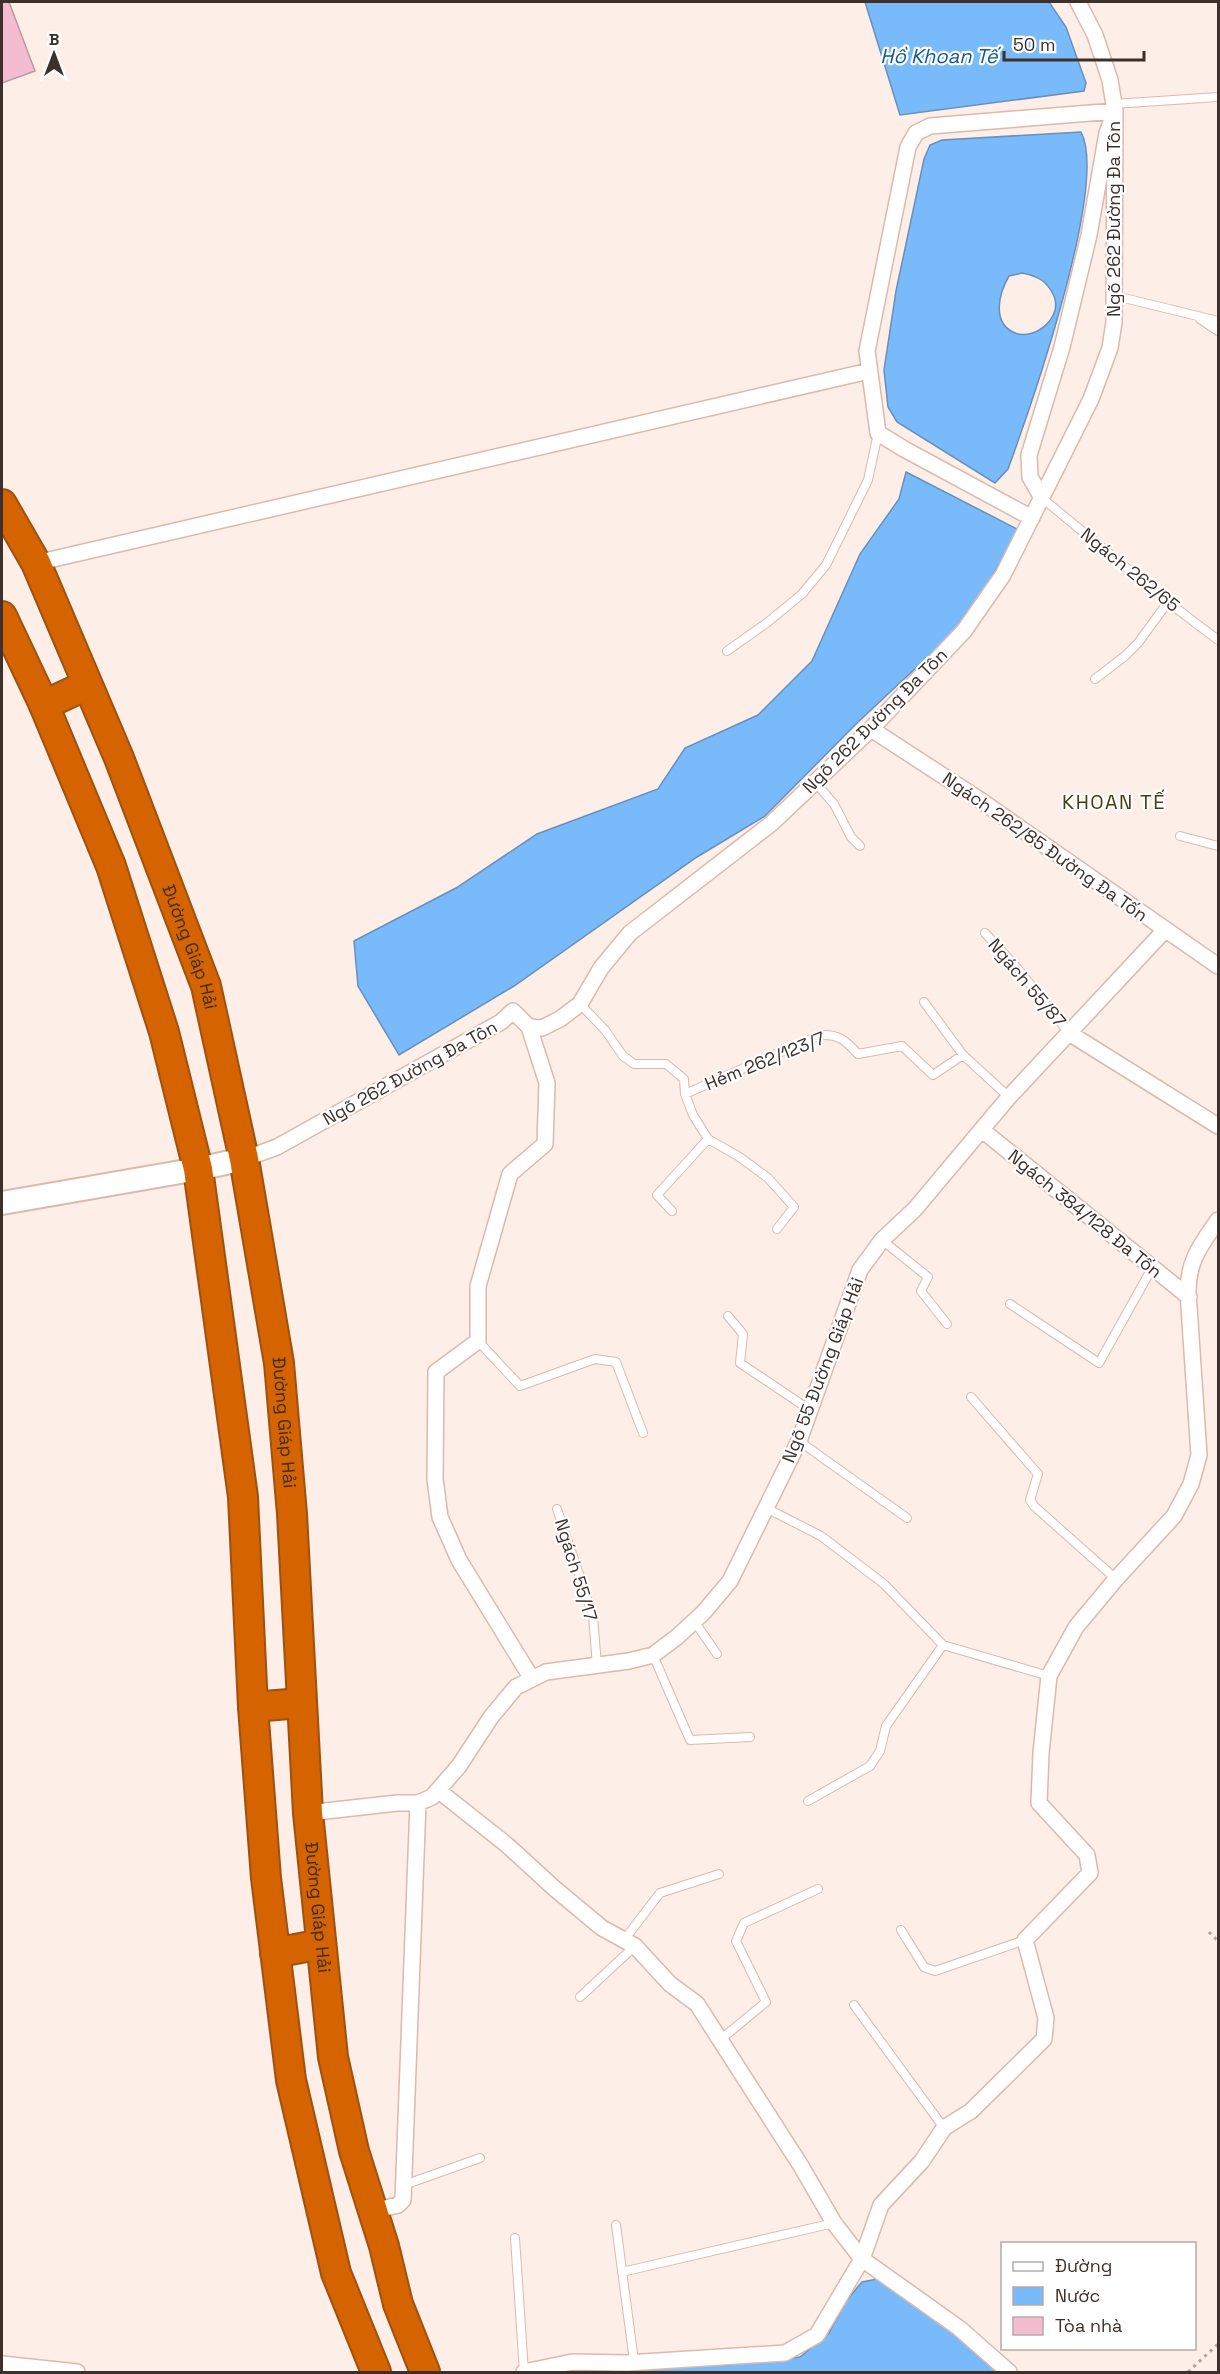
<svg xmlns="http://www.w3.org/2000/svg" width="1220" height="2374" font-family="'Space Grotesk',sans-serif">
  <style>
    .water { fill: #79bafb; stroke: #6790bc; stroke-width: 1.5; fill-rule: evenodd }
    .building { fill: #f4bccf; stroke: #bb99a4; stroke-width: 1.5 }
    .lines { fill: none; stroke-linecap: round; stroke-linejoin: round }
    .lane-casing { stroke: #dcb9ac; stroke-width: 10 }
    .street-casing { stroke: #dcb9ac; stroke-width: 18 }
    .secondary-casing { stroke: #dcb9ac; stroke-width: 26 }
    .highway-casing { stroke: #9f510f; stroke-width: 32 }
    .path { stroke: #b0a29c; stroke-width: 3; stroke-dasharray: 3 4.5; stroke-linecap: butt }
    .lane { stroke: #fff; stroke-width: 8 }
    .street { stroke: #fff; stroke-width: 15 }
    .secondary { stroke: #fff; stroke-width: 22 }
    .highway { stroke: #d46300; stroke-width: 28 }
    .labels { text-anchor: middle; stroke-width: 4.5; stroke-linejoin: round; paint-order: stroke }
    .street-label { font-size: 18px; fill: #3d2f2a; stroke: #fff }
    .water-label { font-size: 20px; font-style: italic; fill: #135893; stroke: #fff }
    .neighbourhood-label { font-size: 20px; letter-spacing: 1.5px; fill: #483d14; stroke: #fff }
  </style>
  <rect width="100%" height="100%" fill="#fdeee8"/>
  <path class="water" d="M865,2h184l17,25 20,56 -2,8 -184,24z
    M1081,132c28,52 -51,277 -73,337l-13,14 -98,-61 -9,-15 -4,-37 12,-79 28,-132 6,-14 12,-5zM1022,273c16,3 25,8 32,23 9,21 -19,45 -39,37 -24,-10 -16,-40 -6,-57z
    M906,472l113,58 -53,91 -109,102 -92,93 -68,41 -183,129 -115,69 -41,-69 -4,-45 102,-53 81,-54 121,-45 27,-41 73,-33 54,-54 48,-107 39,-55z
    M877,2279c49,27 83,56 124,93h-413l23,-8 58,2 56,-1 75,-8 29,-24 17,-32 16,-19z"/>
  <path class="building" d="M2,2h7l26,69 -33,12z"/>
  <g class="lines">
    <g class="lane-casing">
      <path id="lane" d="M1114,104l104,-7
        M1116,296l102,25
        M1200,319l18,12
        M1042,498l126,104 50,38
        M727,651l41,-29 34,-28 24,-29 42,-85 10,-47
        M1095,679l30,-23 13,-13 30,-41
        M814,781l20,23 17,33 9,9
        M1180,836l38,10
        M985,933l33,36 51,64
        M924,1002l39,53 46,42
        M580,1004l25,26 18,26 11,8h32l18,15 1,15 8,21 15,24 30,17 30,22 26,29 -17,22
        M685,1094l135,-59c19,-1 25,5 38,19l44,-8 31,29 30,-20
        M672,1211l-15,-16 51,-56
        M882,1240l46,37 -7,14 26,33
        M1010,1304l89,59 53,-95
        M728,1316l15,18 -3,29 70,47
        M478,1341l42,45 75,-27 21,3 27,71
        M971,1397l67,77 -8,26 4,6 82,73
        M799,1441l108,77
        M766,1508l55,28 63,48 59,61 106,31
        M557,1509l36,107 4,50
        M694,1621l23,33
        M653,1655l37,85 60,-3
        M808,1801l62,-35 10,-15 6,-25 57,-81
        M901,1930l23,37 11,4 90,-31
        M624,1940l36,-47 59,-19
        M580,1997l55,-51
        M854,2005l90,123
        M720,2040l46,-38 -30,-61 8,-18 74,-34
        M404,2185l76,-27
        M616,2225l18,136
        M515,2238l9,134
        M622,2272l212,-49"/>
    </g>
    <g class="street-casing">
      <path id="street" d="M1032,518l-128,-69 -26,-16 -11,-82 41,-204 8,-14 14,-7 185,-15 -8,22 -18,102 -27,112 -33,108 1,22 12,21
        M36,563l833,-192
        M871,729l106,69 241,168
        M529,1027l18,56 -2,61 -35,30 -32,112v55l-42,31 -1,107 5,38 19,43 73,119
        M1069,1033l149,93
        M982,1130l207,167
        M244,1159l33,-12 224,-125 12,-11 16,16 13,1 18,-9 20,-15 21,-36 29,-35 142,-110 99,-94 93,-98 39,-56 88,-176 19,-51 4,-26 1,-211 -5,-31 -15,-45 -17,-33
        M439,1791l68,54 47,43 48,40 33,18 35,38 27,20 104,162 33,57 28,36 97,69 50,44
        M308,1813l89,-10h21l14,-6 27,-31 32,-49 25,-30 30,-15 83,-11 24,-6 24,-18 27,-25 26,-31 69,-140 61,-171 22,-30 33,-31 94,-112 156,-167
        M373,2211l25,-6 5,-5 15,-397
        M2,2364l75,8
        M524,2372l48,-10 55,1 158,-10 32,-18 45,-76 19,-54 41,-44 22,-33 27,-17 73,-72 2,-21 -21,-78 65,-67 -3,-18 -48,-52 2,-50 8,-77 27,-49 40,-48 58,-63 17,-32 8,-29 -11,-163c0,-32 13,-47 30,-72"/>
    </g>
    <g class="secondary-casing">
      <path id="secondary" d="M2,1203l196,-34 46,-10"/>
    </g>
    <g class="highway-casing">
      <g id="highway">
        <path id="s1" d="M2,504l34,59 83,195 87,228 38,173 35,204 13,151 16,299 25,244 21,94 30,95 14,58 27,68"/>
        <path d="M2,616l42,89 67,161 53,166 34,137 45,328 10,210 13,171 25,202 45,193 40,99"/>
        <path d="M44,705l43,-20"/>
        <path d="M253,1707l48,-4"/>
        <path d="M275,1953l46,-9"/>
      </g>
    </g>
    <path class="path" d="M1209,1932l9,9
      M1188,2372l30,-28"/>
    <use href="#lane" class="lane"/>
    <use href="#street" class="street"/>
    <use href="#secondary" class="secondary"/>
    <use href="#highway" class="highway"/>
  </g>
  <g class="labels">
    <g class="street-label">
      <text transform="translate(1114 219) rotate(-90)" y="6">Ngõ 262 Đường Đa Tôn</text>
      <text transform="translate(1130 570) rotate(39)" y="6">Ngách 262/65</text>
      <text transform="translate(875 721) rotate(-45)" y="6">Ngõ 262 Đường Đa Tôn</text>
      <text transform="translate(1045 847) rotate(35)" y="6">Ngách 262/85 Đường Đa Tốn</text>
      <text dy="6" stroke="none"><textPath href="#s1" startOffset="482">Đường Giáp Hải</textPath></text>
      <text transform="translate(1027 983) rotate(50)" y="6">Ngách 55/87</text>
      <text transform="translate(765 1061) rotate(-22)" y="6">Hẻm 262/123/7</text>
      <text transform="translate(410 1073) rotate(-29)" y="6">Ngõ 262 Đường Đa Tôn</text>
      <text transform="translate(1085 1214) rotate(39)" y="6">Ngách 384/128 Đa Tốn</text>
      <text transform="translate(823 1370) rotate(-69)" y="6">Ngõ 55 Đường Giáp Hải</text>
      <text dy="6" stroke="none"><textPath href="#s1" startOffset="968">Đường Giáp Hải</textPath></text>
      <text transform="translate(576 1570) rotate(73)" y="6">Ngách 55/17</text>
      <text dy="6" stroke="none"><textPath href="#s1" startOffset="1454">Đường Giáp Hải</textPath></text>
    </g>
    <g class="water-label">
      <text x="939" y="63">Hồ Khoan Tế</text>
    </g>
    <g class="neighbourhood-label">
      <text x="1114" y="809">KHOAN TẾ</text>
    </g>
  </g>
  <rect width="1220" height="2374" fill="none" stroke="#3d2f2a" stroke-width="6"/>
  <rect x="1001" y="2242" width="195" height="108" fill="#ffffff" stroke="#b1acaa" stroke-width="1.5"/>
  <rect x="1013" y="2262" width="30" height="9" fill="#ffffff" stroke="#b1acaa" stroke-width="1.5"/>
  <text x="1055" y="2272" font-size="18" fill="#3d2f2a">Đường</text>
  <rect x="1013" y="2287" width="30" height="18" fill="#79bafb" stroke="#b1acaa" stroke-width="1.5"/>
  <text x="1055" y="2302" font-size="18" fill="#3d2f2a">Nước</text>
  <rect x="1013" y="2317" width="30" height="18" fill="#f4bccf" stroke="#b1acaa" stroke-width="1.5"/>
  <text x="1055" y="2332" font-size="18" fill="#3d2f2a">Tòa nhà</text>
  <g transform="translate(54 54)" stroke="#ffffff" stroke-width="4.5" paint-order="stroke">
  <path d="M0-4.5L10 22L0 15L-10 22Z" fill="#3d2f2a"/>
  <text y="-9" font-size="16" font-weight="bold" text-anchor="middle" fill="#3d2f2a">B</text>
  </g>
  <path d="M1004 51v9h140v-9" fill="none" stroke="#3d2f2a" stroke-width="3"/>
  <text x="1013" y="51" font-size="18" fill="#3d2f2a" stroke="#ffffff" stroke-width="4.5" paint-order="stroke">50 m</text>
</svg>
